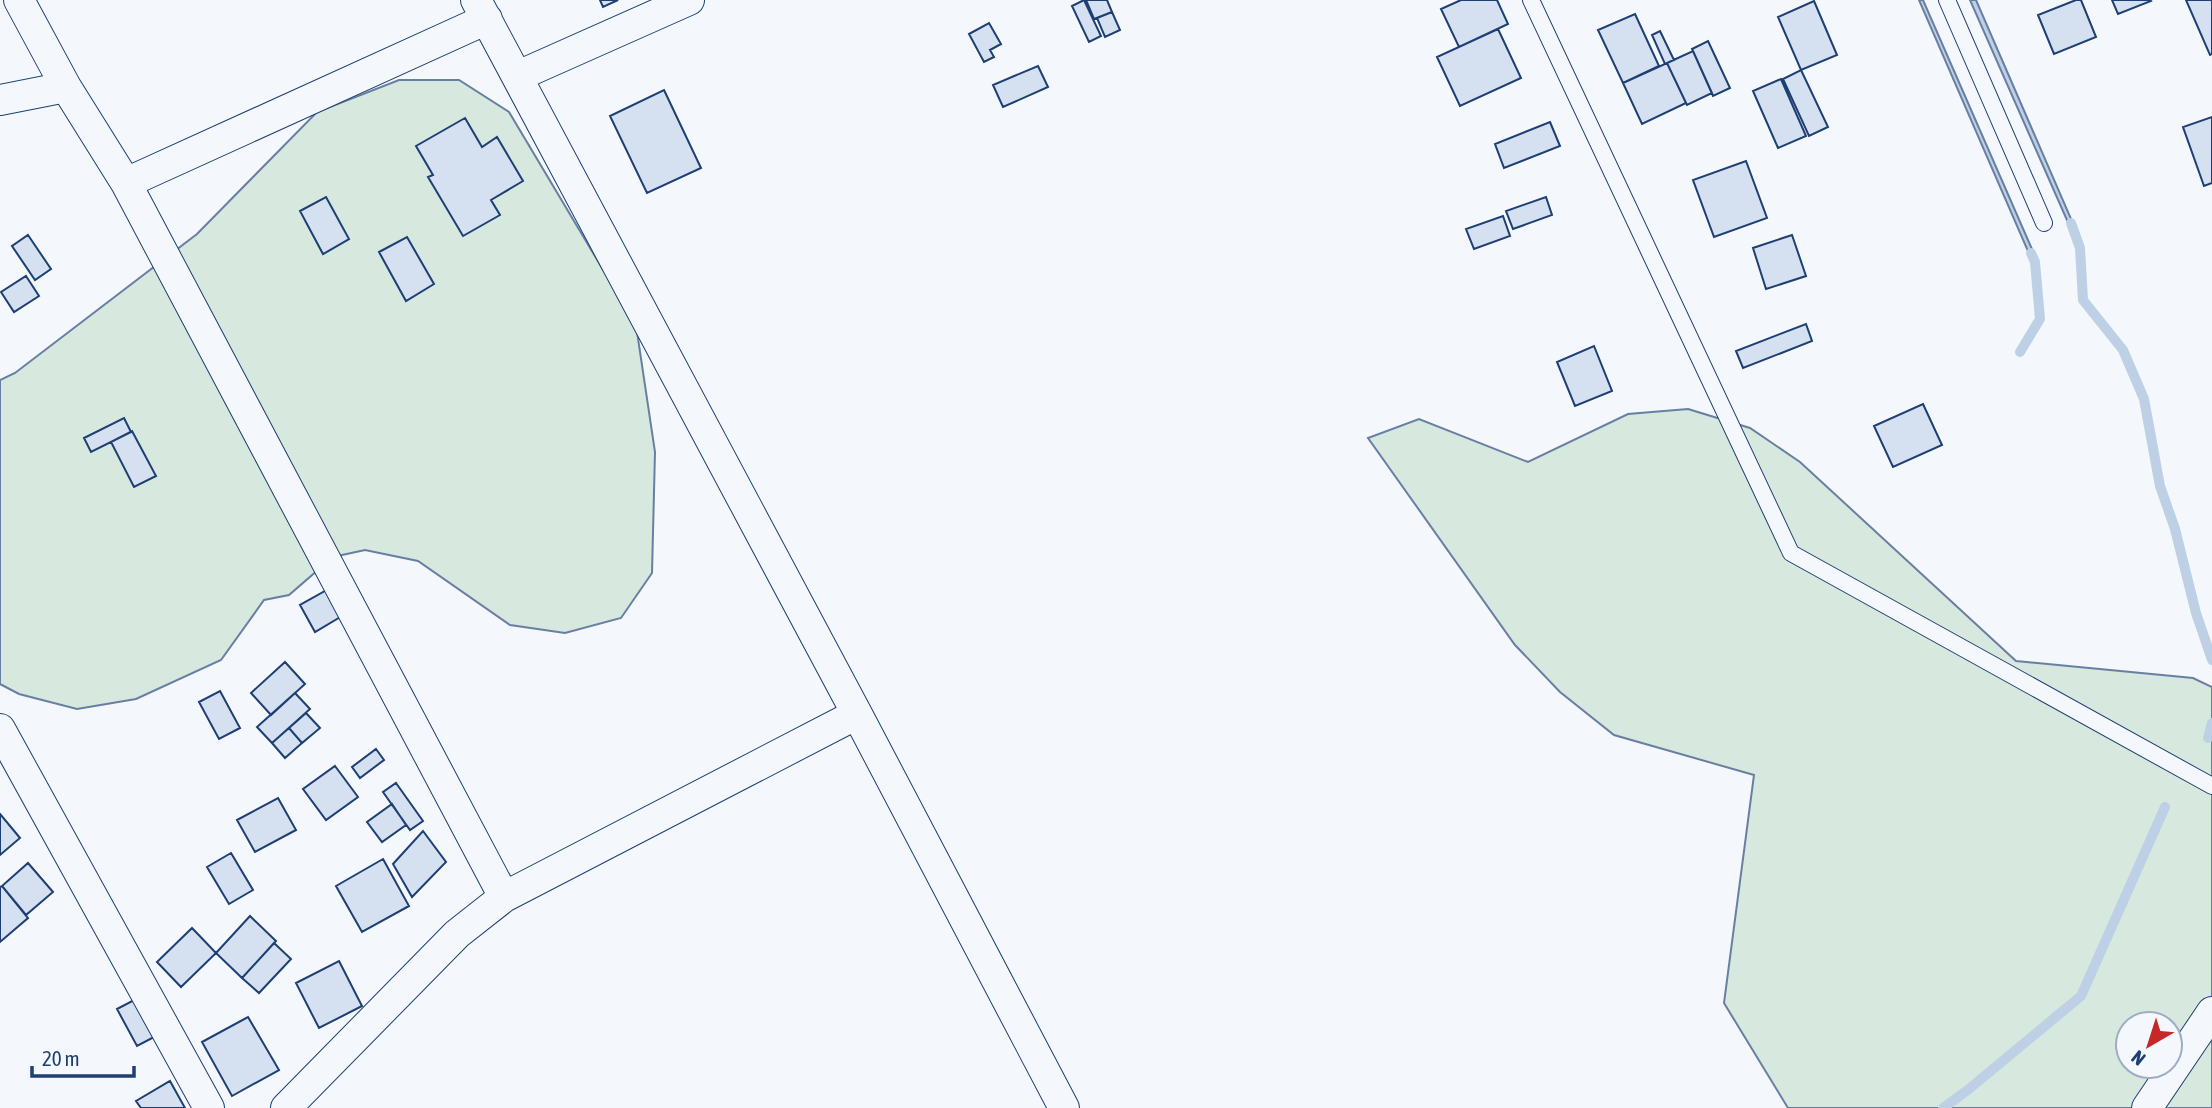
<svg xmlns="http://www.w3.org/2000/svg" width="2212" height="1108" font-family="'Asap Condensed',sans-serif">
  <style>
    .green { fill: #d7e8df; stroke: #687fa3; stroke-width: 2; fill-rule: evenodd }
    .water { fill: #bed0e5; stroke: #687fa3; stroke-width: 2 }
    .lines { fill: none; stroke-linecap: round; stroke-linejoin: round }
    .stream { stroke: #bed0e5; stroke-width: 10 }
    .building { fill: #d5e0f0; stroke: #1d3f73; stroke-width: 2 }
    .lane-casing { stroke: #1d3f73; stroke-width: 18 }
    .street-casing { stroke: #1d3f73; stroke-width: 32 }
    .lane { stroke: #f4f7fb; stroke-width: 16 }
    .street { stroke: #f4f7fb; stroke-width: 30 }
  </style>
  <rect width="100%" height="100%" fill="#f4f7fb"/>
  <path class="green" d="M399,80h60l50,32 127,213 19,127 -3,121 -31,45 -56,15 -55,-8 -92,-64 -53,-11 -32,7 -44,38 -25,5 -43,60 -85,39 -59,10 -58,-15 -19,-10v-304l15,-7 182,-139 120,-122z
    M1688,409l62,19 50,34 216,199 177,17 19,9v421h-424l-64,-105 30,-228 -140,-40 -54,-43 -45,-47 -147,-207 51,-19 109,43 100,-48zM2128,1024h42v42h-42z"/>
  <path class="water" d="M1919,0h4l115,263 -4,2z
    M1970,0h6l102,235 -4,1z"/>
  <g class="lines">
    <path class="stream" d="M2071,223l9,25 3,52 40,50 21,49 16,87 15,43 21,84 16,47
      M2020,352l20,-33 -5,-57 -4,-9
      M2208,738l4,-15
      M1943,1108l26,-19 112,-93 84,-189"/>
  </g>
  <path class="building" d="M600,0h18l-15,7z
    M1084,0l17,36 -12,6 -17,-36z
    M1086,0h21l5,12 -18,7z
    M1461,0h36l11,24 -49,23 -18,-38z
    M2076,0h5l15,37 -42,17 -16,-39z
    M2112,0h38l1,1 -33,13z
    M2186,0h26v54l-2,1z
    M1814,1l23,54 -36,15 -23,-53z
    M1112,12l8,18 -15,7 -8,-19z
    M1635,14l24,52 -36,17 -25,-53z
    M989,23l12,21 -11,6 4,7 -10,5 -15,-28z
    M1498,29l23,49 -61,28 -23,-49z
    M1660,31l14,29 -9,4 -13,-29z
    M1708,41l22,47 -17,8 -21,-47z
    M1693,51l19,42 -25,12 -20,-42z
    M1667,63l19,40 -44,21 -19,-41z
    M1038,66l10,21 -45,20 -10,-22z
    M1801,70l27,57 -19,9 -26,-57z
    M1781,79l25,57 -28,12 -25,-57z
    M664,90l37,78 -54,25 -37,-77z
    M2212,117v66l-8,3 -21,-59z
    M465,118l17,29 15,-10 26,44 -32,19 9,15 -37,21 -35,-59 5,-2 -17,-29z
    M1550,122l10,24 -56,22 -9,-24z
    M1746,161l21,57 -53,19 -21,-57z
    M326,197l23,42 -26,15 -23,-43z
    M1546,197l6,18 -39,14 -7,-18z
    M1503,216l7,20 -36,13 -8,-20z
    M28,235l23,34 -16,11 -23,-34z
    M1792,235l14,41 -40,13 -13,-41z
    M407,237l27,47 -28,17 -27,-49z
    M26,276l13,20 -25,16 -13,-20z
    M1806,324l6,17 -69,27 -7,-17z
    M1594,346l18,45 -37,15 -18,-44z
    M1923,404l19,41 -49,22 -19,-41z
    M124,418l7,14 -40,20 -7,-14z
    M132,431l24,45 -22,11 -23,-45z
    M332,587l15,26 -32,19 -15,-27z
    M285,662l20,22 -34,31 -20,-22z
    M220,691l20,37 -21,11 -20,-37z
    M295,693l15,16 -38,34 -15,-16z
    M306,713l14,15 -18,15 -13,-15z
    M289,728l13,15 -17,15 -13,-15z
    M376,749l8,11 -24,18 -8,-11z
    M335,766l23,31 -32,23 -23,-31z
    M396,783l27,38 -13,9 -27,-38z
    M278,798l18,32 -41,22 -18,-32z
    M392,804l14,21 -24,17 -15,-20z
    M0,814l20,24 -20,17z
    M423,831l23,31 -34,35 -19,-33z
    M231,853l22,37 -24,14 -22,-37z
    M383,859l26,47 -47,26 -26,-46z
    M28,863l25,29 -27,23 -24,-29z
    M2,886l26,32 -28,24v-55z
    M250,916l26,25 -34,37 -26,-25z
    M192,928l24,25 -35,34 -24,-25z
    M274,943l17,16 -32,34 -17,-15z
    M339,961l23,45 -43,22 -23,-45z
    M136,999l20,37 -19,10 -20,-37z
    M248,1017l31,53 -47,26 -30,-54z
    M170,1081l15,27h-44l-5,-7z"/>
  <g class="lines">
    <g class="lane-casing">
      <path id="lane" d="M1531,0l260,553 421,233
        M1947,0l97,223"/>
    </g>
    <g class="street-casing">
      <path id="street" d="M19,0l47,87 60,96 378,714
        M476,0l381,714 207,394
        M518,76l171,-76
        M0,100l66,-13
        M126,183l361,-164
        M0,729l209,379
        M286,1108l171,-174 47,-37 353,-183
        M2147,1108l65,-96"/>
    </g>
    <use href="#lane" class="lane"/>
    <use href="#street" class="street"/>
  </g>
  <g transform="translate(2149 1045) rotate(219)"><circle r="33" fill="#f4f7fb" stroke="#9eadc5" stroke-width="2"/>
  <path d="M0-5L12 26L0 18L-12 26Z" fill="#c62828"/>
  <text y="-10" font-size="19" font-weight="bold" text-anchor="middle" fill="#1d3f73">N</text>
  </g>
  <path d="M32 1066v10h102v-10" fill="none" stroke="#1d3f73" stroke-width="3.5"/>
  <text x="42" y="1066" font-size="21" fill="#1d3f73" stroke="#f4f7fb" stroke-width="5" paint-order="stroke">20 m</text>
</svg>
